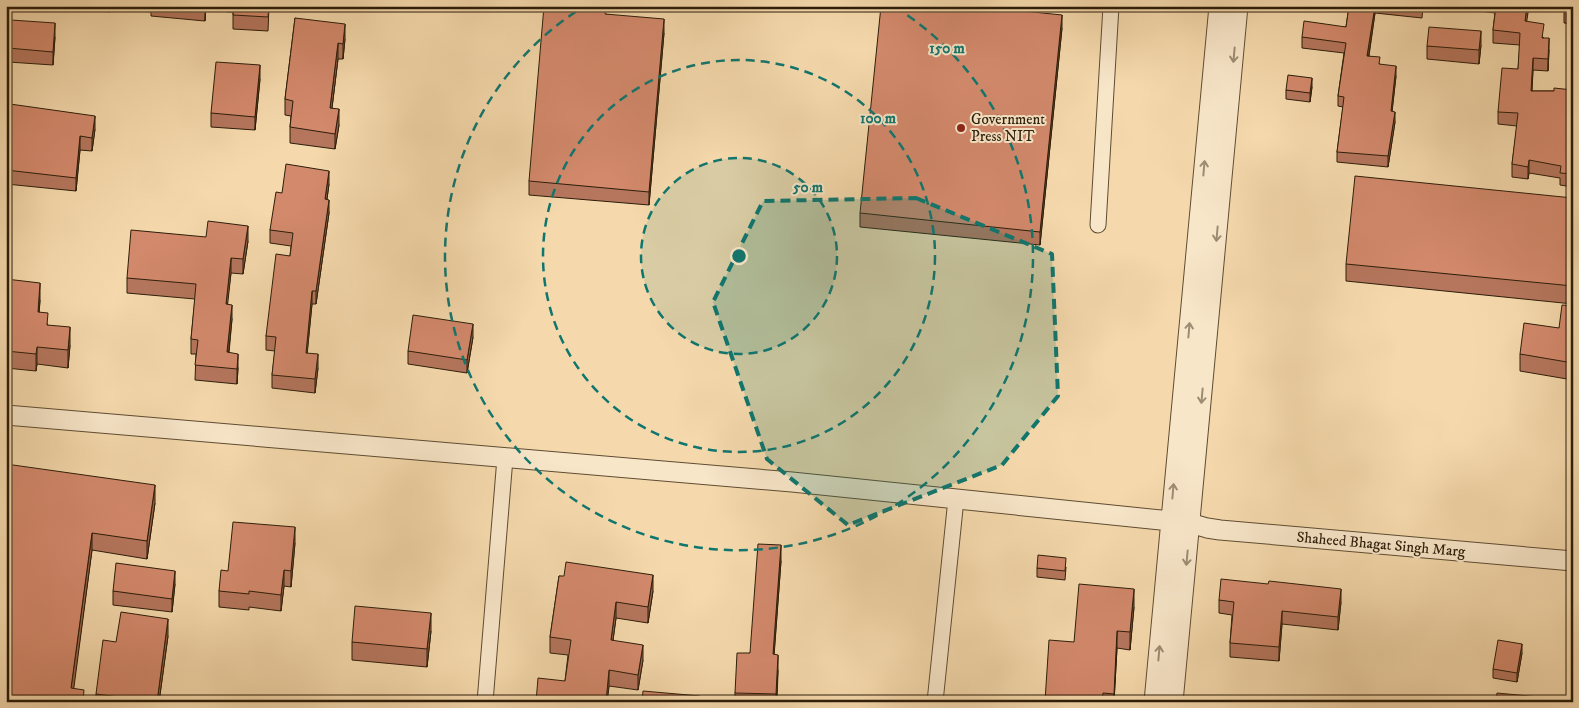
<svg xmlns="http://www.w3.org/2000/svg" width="1579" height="708" font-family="'IM FELL DW Pica',serif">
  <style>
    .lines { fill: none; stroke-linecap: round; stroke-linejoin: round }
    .minor-casing { stroke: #5e4c32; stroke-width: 17 }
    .tertiary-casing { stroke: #5e4c32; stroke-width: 21 }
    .minor { stroke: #f8e6c9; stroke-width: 15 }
    .tertiary { stroke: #f8e6c9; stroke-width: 19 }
    .wall { fill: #b5765d; stroke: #2c1d09 }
    .shaded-wall { fill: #94604c; stroke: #2c1d09 }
    .building { fill: #d3896c; stroke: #2c1d09 }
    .oneway { stroke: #9c8c73 }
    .marked { fill: #0f766e; fill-opacity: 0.2; stroke: #0f766e; stroke-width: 4; stroke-dasharray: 10 6; stroke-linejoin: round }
    .ring { fill: none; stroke: #0f766e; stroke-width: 2.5; stroke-dasharray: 9 6 }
    .poi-dot { fill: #8f2418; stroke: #f8e6c9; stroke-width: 2 }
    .labels { text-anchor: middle; stroke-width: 4; stroke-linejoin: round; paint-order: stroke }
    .poi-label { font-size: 15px; fill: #2c1d09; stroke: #f8e6c9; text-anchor: start }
    .street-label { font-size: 15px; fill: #2c1d09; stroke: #f8e6c9 }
    .centre { fill: #0f766e; stroke: #f8e6c9; stroke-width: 2.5 }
    .ring-label { font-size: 15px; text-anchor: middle; font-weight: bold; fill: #0f766e; stroke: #f8e6c9; stroke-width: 4; stroke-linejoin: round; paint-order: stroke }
  </style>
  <rect width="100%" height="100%" fill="#f5d9ac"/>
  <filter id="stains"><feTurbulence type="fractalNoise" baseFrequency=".004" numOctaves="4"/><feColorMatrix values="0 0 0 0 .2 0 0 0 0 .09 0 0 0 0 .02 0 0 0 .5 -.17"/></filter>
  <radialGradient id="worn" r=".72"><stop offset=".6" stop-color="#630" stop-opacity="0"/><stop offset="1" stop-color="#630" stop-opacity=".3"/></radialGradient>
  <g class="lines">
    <g class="minor-casing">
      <path id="minor" d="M1098,225l13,-219
        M485,702l20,-244
        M935,702l21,-203"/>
    </g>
    <g class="tertiary-casing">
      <path id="tertiary" d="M6,415l786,67 398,41 17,5 13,2 353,31
        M1154,702l65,-696
        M1173,702l65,-696"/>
    </g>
    <use href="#minor" class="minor"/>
    <use href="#tertiary" class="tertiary"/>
  </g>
  <path class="wall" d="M57,6h53v6z
    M141,6h65l-1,15 -54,-5v-4l-10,-1z
    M227,6h42l-1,25 -35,-2v-17h-6z
    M1349,6h74l-1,12 -47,-5 -6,43 27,20 -4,35 3,11 -7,45 -51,-5v-10l6,-45 -5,-1v-10l6,-43 -42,-5v-11l44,-10z
    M1442,6h87l-3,15 18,17 5,12 -1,21 -15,-1 -1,21h22l19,-1v97l-13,-2v-7l-31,-5 -1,6 -16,-2v-13l5,-38 -19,-2v-12l20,-43 2,-24 -27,-2v-13l2,-17z
    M1573,6v18l-9,-1v-12z
    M606,14l58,19 -15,172 -120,-10v-14z
    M295,18l50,21 -2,20h-5l-6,49 7,17 -4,24 -45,-6v-16l1,-11 -6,-1v-16z
    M1062,28l-22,217 -180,-18v-14z
    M55,37l-2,28 -45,-3v-14z
    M1481,45l-2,19 -52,-5v-13z
    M260,79l-5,51 -44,-3v-14z
    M1312,87l-2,15 -24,-3v-9z
    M95,129l-3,22 -12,-1 -4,41 -70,-7v-54z
    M329,184l-2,15 2,14 -13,91h-4l-5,49 11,15 -3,25 -43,-5v-13l3,-24 -9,-1v-14l24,-80 1,-10 -21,-3v-13l12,-37z
    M1573,198v106l-227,-23v-17z
    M248,241l-5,33 -12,-1 -4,31 5,15 -3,34 9,15 -1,16 -42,-4 1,-26h-5v-15l4,-40 -68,-6v-15z
    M6,279l34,21 -1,12 9,13 22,20 -2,23 -31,-4 -1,7 -30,-3z
    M1573,306v74l-53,-9v-17l39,-26z
    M473,337l-6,36 -59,-9v-13z
    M6,464l149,39 -8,56 -55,-9 -19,139 11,13h-78z
    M295,543l-4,44 -7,-1 -3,25 -32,-4v3l-30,-3v-16l9,-20z
    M781,561l-7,93 4,17 -1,31h-42v-9l15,-40z
    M1066,567l-1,13 -28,-3v-9z
    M559,576l94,15 -5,32 -32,-5 -3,22 30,20 -5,30 -29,-4 -2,16h-71l29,-21 3,-26 -18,-2v-16z
    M1573,579v56l-4,-1v-13z
    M175,584l-3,28 -59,-7v-14z
    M1219,600l122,2 -3,28 -56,-6 -3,37 -49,-4v-14l2,-28 -13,-2z
    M1134,607l-4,43 -13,-2 -3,54h-98l29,-1 29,-59z
    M431,631l-4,36 -75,-7v-18z
    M168,636l-9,66h-63v-8z
    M1522,653l-5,29 -24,-4v-9z"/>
  <path class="shaded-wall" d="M205,6h1l-1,15z
    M1375,6v7l-8,53v-10z
    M1527,6h2l-4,27v-12z
    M1062,15v13l-22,217v-13z
    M664,19v14l-15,172v-13z
    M55,23v14l-2,28v-13z
    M345,24v15l-2,20v-15z
    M1481,31v14l-2,19v-14z
    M1549,38v12l-1,21v-12z
    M338,43v16l-8,65v-16z
    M1533,58v12l-2,33v-12z
    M260,65v14l-5,51v-13z
    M1396,66v10l-5,45v-10z
    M1312,78v9l-2,15v-9z
    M339,109v16l-4,24v-15z
    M1395,112v10l-7,45v-11z
    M95,116v13l-3,22v-13z
    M80,136v14l-4,41v-13z
    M1529,160v13l-1,6v-12z
    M329,171v13l-4,29v-14z
    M329,200v13l-13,91v-13z
    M248,226v15l-5,33v-15z
    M231,258v15l-5,46v-15z
    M40,283v17l-2,30v-18z
    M312,291v13l-6,62v-13z
    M232,305v14l-5,48v-15z
    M473,324v13l-6,36v-13z
    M70,327v18l-2,23v-18z
    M37,347v17l-1,7v-17z
    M238,354v14l-1,16v-15z
    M318,354v14l-3,25v-14z
    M155,485v18l-8,56v-18z
    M295,527v16l-4,44v-16z
    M92,533v17l-20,152 -1,-14z
    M781,545v16l-8,109v-16z
    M284,570v16l-3,25v-16z
    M175,571v13l-3,28v-13z
    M653,575v16l-5,32v-16z
    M1134,589v18l-4,43v-18z
    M1341,589v13l-3,28v-13z
    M616,602v16l-5,37v-15z
    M1282,611v13l-3,37v-14z
    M431,613v18l-4,36v-18z
    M168,619v17l-9,66h-2z
    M1117,631v17l-3,54v-8z
    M1522,644v9l-5,29v-9z
    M643,645v15l-5,30v-15z
    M778,655v16l-2,31v-8z
    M609,670v16l-2,16h-1z"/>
  <path class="building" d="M234,6h35l-1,11 -35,-2z
    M544,6h62l-1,8 59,5 -15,173 -120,-11z
    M881,6h94l87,9 -22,217 -180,-19z
    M1349,6h26l-8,50 13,1 -1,7 17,2 -5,45 4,1 -7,44 -51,-4 7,-55 -6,-1 8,-53 -44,-6 2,-16 42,6z
    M1410,6h12v2z
    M1496,6h31l-2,15 19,3 -2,14h7l-1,21 -15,-1 -2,33h23v-3l19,2v84l-13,-1 1,-7 -32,-6 -1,7 -16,-3 6,-51 -20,-1 4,-44 16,1 2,-36 -27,-3z
    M1565,6h8v6l-9,-1z
    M295,18l50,6 -2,20 -5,-1 -8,65 9,1 -4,25 -45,-7 3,-26 -8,-2z
    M11,20l44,3 -2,29 -45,-4z
    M1429,27l52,4 -2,19 -52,-4z
    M216,62l44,3 -5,52 -44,-4z
    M1288,75l24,3 -2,15 -24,-3z
    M10,104l85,12 -3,22 -12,-2 -4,42 -70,-8v-40z
    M286,164l43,7 -4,28 4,1 -13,91h-4l-6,62 12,1 -3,25 -43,-4 4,-38 -10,-1 10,-82 14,2 3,-23 -23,-3 6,-38 6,1z
    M1355,176l218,22v88l-227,-22z
    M208,221l40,5 -5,33 -12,-1 -5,46 6,1 -5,47 11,2 -1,15 -42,-4 3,-25 -7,-1 5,-55 -69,-6 4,-48 75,7z
    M6,279l34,4 -2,29 10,1 -1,12 23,2 -2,23 -31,-3 -1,7 -30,-3z
    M1562,305l11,1v57l-53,-9 4,-31 35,5z
    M413,315l60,9 -6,36 -59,-9z
    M6,464l149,21 -8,56 -55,-8 -21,155 13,2 -1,12h-77z
    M233,522l62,5 -4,44 -7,-1 -3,25 -32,-4v3l-30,-3 2,-21 7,1z
    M758,544l23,1 -8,109 5,1 -2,39 -41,-1 2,-40h13z
    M1038,555l28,3 -1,13 -28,-3z
    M566,562l87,13 -5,32 -32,-5 -5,38 32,5 -5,30 -29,-5 -3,32h-70l2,-24 27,3 6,-41 -21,-3 9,-61h5z
    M116,563l59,8 -3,28 -59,-8z
    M1221,579l47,5 1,-3 72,8 -3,28 -56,-6 -3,36 -49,-4 4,-41 -15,-2z
    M1573,579v42h-4z
    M1079,584l55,5 -4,43 -13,-1 -3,63 -11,-1 -1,9h-86l1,-4 28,3 4,-61 25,2z
    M355,606l76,7 -4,36 -75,-7z
    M121,612l47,7 -11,83 -61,-8 7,-54 13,2z
    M1498,640l24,4 -5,29 -24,-4z
    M643,691l57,5 -1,6h-57z
    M1497,693l42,4 -1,5h-42z"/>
  <defs><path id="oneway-shaft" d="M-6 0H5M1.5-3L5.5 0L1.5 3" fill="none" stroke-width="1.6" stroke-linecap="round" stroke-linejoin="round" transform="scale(1.25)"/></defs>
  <g class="oneway">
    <use href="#oneway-shaft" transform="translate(1234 55) rotate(95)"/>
    <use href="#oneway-shaft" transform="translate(1204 168) rotate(-85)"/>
    <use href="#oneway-shaft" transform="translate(1217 234) rotate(95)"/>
    <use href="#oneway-shaft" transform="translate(1189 330) rotate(-85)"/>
    <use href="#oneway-shaft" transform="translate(1202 396) rotate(95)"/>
    <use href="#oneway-shaft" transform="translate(1173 491) rotate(-85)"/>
    <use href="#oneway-shaft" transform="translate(1187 558) rotate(95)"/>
    <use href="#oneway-shaft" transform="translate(1159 653) rotate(-85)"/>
  </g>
  <path class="marked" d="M916,198l136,56 6,142 -56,69 -154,60 -81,-66 -54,-157 50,-101z"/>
  <circle cx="739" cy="256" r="98" fill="#0f766e" fill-opacity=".12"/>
  <g class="ring">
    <circle cx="739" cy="256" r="98"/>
    <circle cx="739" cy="256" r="196"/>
    <path d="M895 7A294 294 0 1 1 583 7"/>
  </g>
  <circle class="poi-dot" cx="961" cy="128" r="5"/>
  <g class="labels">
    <g class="poi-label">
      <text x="971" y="124">Government<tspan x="971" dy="17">Press NIT</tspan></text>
    </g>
    <g class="street-label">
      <text transform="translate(1381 544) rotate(5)" y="5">Shaheed Bhagat Singh Marg</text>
    </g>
  </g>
  <circle cx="739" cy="256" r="8" class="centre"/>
  <g class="ring-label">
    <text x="947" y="53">150 m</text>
    <text x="878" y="123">100 m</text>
    <text x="808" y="192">50 m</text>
  </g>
  <rect width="1579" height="708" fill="none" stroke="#f5d9ac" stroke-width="25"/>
  <rect x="8" y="8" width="1564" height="693" fill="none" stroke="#2c1d09" stroke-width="2.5"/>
  <rect x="12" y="12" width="1554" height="683" fill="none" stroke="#2c1d09"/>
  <rect width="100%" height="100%" filter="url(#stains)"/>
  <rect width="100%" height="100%" fill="url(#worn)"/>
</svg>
